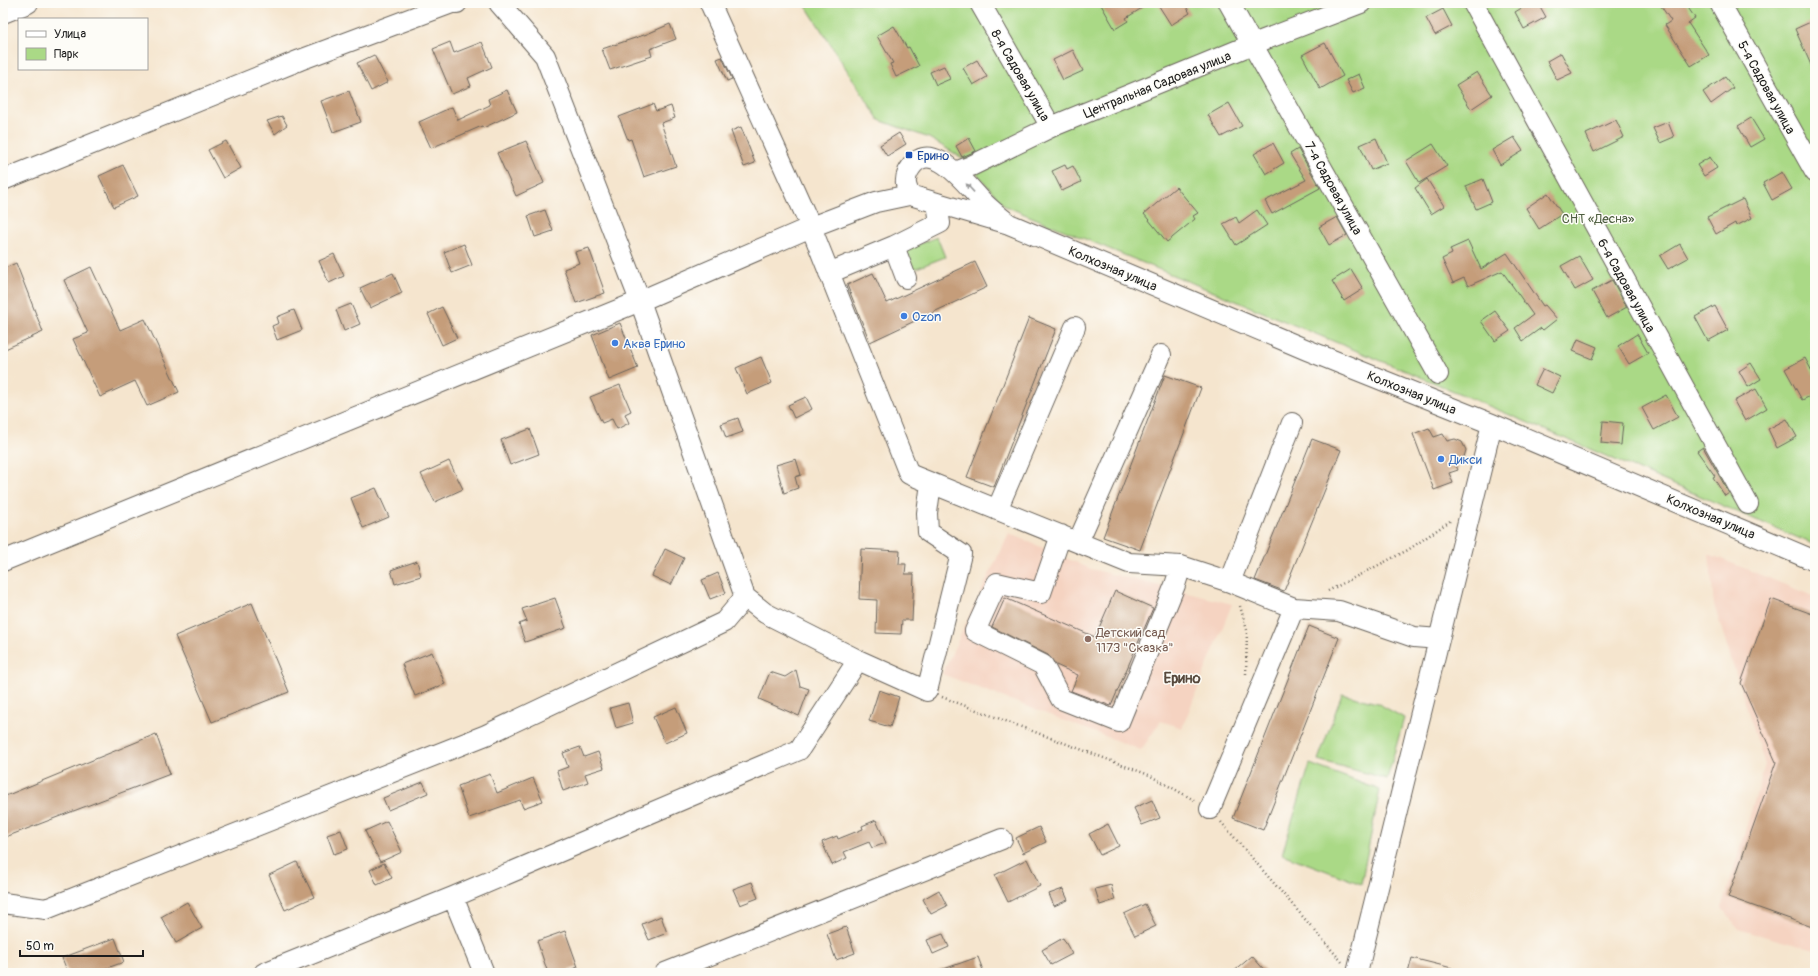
<svg xmlns="http://www.w3.org/2000/svg" width="1818" height="976" font-family="Pangolin,sans-serif">
  <style>
    .built { fill: #f5d3c1 }
    .green { fill: #aad986; stroke: #637a51 }
    .building { fill: #c59d7a }
    .lines { fill: none; stroke-linecap: round; stroke-linejoin: round }
    .minor-casing { stroke: #68625a; stroke-width: 22 }
    .path { stroke: #68625a; stroke-width: 2.5; stroke-dasharray: 1 3; stroke-linecap: butt }
    .minor { stroke: #fff; stroke-width: 20 }
    .oneway { fill: #999 }
    .transit-dot { fill: #1a4fb4; stroke: #fdfcf7; stroke-width: 1.5 }
    .shop-dot { fill: #3f7fe0; stroke: #fdfcf7; stroke-width: 1.5 }
    .education-dot { fill: #8d6e63; stroke: #fdfcf7; stroke-width: 1.5 }
    .labels { text-anchor: middle; stroke-width: 3; stroke-linejoin: round; paint-order: stroke }
    .street-label { font-size: 13px; fill: #1c1c1c; stroke: #fdfcf7 }
    .transit-label { font-size: 13px; fill: #164399; stroke: #fdfcf7; text-anchor: start }
    .park-label { font-size: 13px; fill: #4e5e41; stroke: #fdfcf7 }
    .shop-label { font-size: 13px; fill: #366cbe; stroke: #fdfcf7; text-anchor: start }
    .education-label { font-size: 13px; fill: #785e54; stroke: #fdfcf7; text-anchor: start }
    .quarter-label { font-size: 15px; font-weight: bold; fill: #57493d; stroke: #fdfcf7 }
  </style>
  <rect width="100%" height="100%" fill="#fdfcf7"/>
  <filter id="ink" filterUnits="userSpaceOnUse"><feTurbulence type="fractalNoise" baseFrequency=".025" numOctaves="2"/><feDisplacementMap in="SourceGraphic" scale="8" xChannelSelector="R" yChannelSelector="G"/><feConvolveMatrix kernelMatrix="1 2 1 2 8 2 1 2 1" color-interpolation-filters="sRGB"/></filter>
  <filter id="wash" filterUnits="userSpaceOnUse"><feTurbulence type="fractalNoise" baseFrequency=".012" numOctaves="4" result="noise"/><feDisplacementMap in="SourceGraphic" scale="16" xChannelSelector="R" yChannelSelector="G"/><feGaussianBlur stdDeviation="0.9" result="paint"/><feColorMatrix in="noise" values="0 0 0 0 0 0 0 0 0 0 0 0 0 0 0 0 0 1.4 0 .05"/><feComposite in="paint" operator="in"/></filter>
  <g filter="url(#wash)">
    <rect width="100%" height="100%" fill="#f5e5ce"/>
    <path class="built" d="M1009,533l82,36 141,35 -50,124 -21,-7 -20,29 -199,-76z
      M1709,554l106,43v353l-77,-21 -16,-21 43,-143 -51,-160z"/>
    <path class="green" d="M804,3h1011v542l-385,-164 -425,-175 -41,-47 -35,-21 -50,-18z
      M937,237l8,20 -36,14 -8,-20z
      M1342,694l35,9 27,15 -17,61 -69,-19z
      M1310,764l70,26 -19,94 -79,-30z"/>
    <g id="blocks">
      <path class="building" d="M1100,3h50l-24,15 2,3 -13,8z
        M1157,3h27l6,10 -19,12z
        M1530,3h8l8,14 -22,12 -9,-17z
        M1659,3h26l10,15 -7,5 21,32 -18,11 -26,-41 6,-4z
        M1443,9l9,17 -17,9 -9,-17z
        M1815,20v54l-20,-45z
        M670,24l6,15 -26,10 2,7 -42,14 -8,-21 45,-15z
        M894,26l13,22 2,-1 10,19 -23,11 -6,-13 3,-1 -16,-27z
        M450,42l4,11 28,-11 10,25 -24,11 3,8 -19,8 -19,-45z
        M1325,43l18,33 -23,13 -18,-34z
        M1073,50l10,21 -20,9 -10,-20z
        M1561,53l11,20 -15,7 -10,-19z
        M374,55l14,27 -17,9 -14,-28z
        M722,57l10,22 -5,2 -10,-22z
        M977,60l10,17 -14,8 -10,-17z
        M944,66l6,13 -14,6 -6,-13z
        M1477,72l15,23 -21,14 -15,-24z
        M1359,74l6,14 -12,5 -7,-13z
        M1725,77l8,11 -22,16 -8,-12z
        M507,90l10,22 -34,16 -1,-2 -51,22 -12,-26 33,-15 6,13 32,-15 -2,-6z
        M349,91l12,31 -28,10 -12,-31z
        M1229,103l13,23 -21,11 -13,-22z
        M653,104l3,7 15,-5 4,12 -14,5 15,43 -32,11 -13,-38 -3,1 -9,-23z
        M282,116l5,9 -12,9 -8,-13z
        M1751,118l13,21 -14,8 -12,-21z
        M1616,120l8,17 -30,15 -8,-18z
        M1668,122l6,15 -14,6 -7,-15z
        M741,127l14,36 -11,4 -13,-36z
        M899,133l7,11 -19,12 -7,-11z
        M1514,137l9,14 -23,14 -8,-15z
        M969,138l7,13 -14,6 -6,-11z
        M1376,138l11,25 -16,7 -11,-25z
        M226,141l15,27 -18,10 -15,-28z
        M526,141l18,42 -28,13 -19,-43z
        M1273,143l11,20 -18,11 -12,-20z
        M1433,144l14,22 -28,17 -13,-22z
        M1298,149l22,39 -48,26 -7,-13 41,-21 -16,-26z
        M1710,157l7,11 -13,8 -7,-11z
        M123,165l15,31 -24,11 -15,-31z
        M1065,165l2,4 6,-3 8,16 -19,9 -10,-20z
        M1782,172l10,17 -20,11 -9,-17z
        M1427,179l17,27 -13,8 -16,-26z
        M1483,179l9,23 -16,7 -10,-23z
        M1176,187l22,26 -5,3 2,3 -28,23 -23,-28z
        M1548,193l14,21 -23,15 -13,-21z
        M1743,199l9,19 -16,8 -1,-3 -19,11 -9,-17z
        M545,210l8,21 -18,6 -7,-21z
        M1257,210l10,15 -31,20 -13,-21 13,-7 3,6z
        M1337,217l10,18 -18,10 -10,-18z
        M1468,241l13,28 26,-16 36,53 2,-1 12,14 -14,11 -2,-2 -18,13 -8,-13 18,-13 -31,-44 -34,15 -4,-8 -11,5 -11,-24 10,-5 -2,-5z
        M464,244l8,21 -20,8 -8,-21z
        M1680,244l8,14 -20,11 -8,-13z
        M589,248l16,45 -29,10 -12,-34 15,-6 -4,-11z
        M334,254l10,22 -15,7 -10,-22z
        M1579,256l14,24 -18,10 -14,-24z
        M975,262l12,25 -117,55 -23,-57 26,-12 14,30z
        M16,263l27,69 -40,18v-81z
        M91,267l29,63 25,-11 34,73 -32,14 -12,-25 -35,16 -27,-58 15,-6 -24,-53z
        M1351,269l12,20 -19,12 -12,-20z
        M393,273l9,20 -32,15 -10,-20z
        M1612,280l15,27 -20,11 -15,-27z
        M351,304l9,20 -16,7 -8,-21z
        M1715,306l13,24 -20,11 -13,-24z
        M442,307l15,31 -15,7 -14,-31z
        M294,310l8,20 -25,10 -5,-14 7,-3 -2,-6z
        M1495,311l15,20 -15,10 -14,-20z
        M1029,318l27,11 -62,158 -27,-10z
        M620,323l18,45 -29,12 -17,-45z
        M1637,334l11,19 -19,11 -11,-18z
        M1578,339l19,8 -5,12 -19,-8z
        M761,357l11,26 -25,11 -11,-26z
        M1805,358l10,19v17l-13,6 -17,-31z
        M1751,363l10,16 -13,8 -9,-16z
        M1543,369l17,8 -8,16 -17,-8z
        M1165,375l36,13 -61,162 -37,-13z
        M620,385l11,26 -6,3 4,9 -12,6 -5,-10 -10,4 -12,-26z
        M1756,389l11,19 -22,13 -11,-20z
        M1666,395l12,22 -24,13 -12,-22z
        M806,397l6,12 -18,9 -6,-13z
        M738,418l5,14 -17,6 -5,-14z
        M1787,419l10,18 -20,11 -9,-19z
        M1603,421l20,2 -2,22 -20,-2z
        M1429,428l5,9 9,-3 4,7 8,-2 7,3 4,8 -2,7 -10,4 4,9 -9,3 4,10 -19,7 -21,-56z
        M530,429l9,25 -29,11 -9,-25z
        M1312,439l29,11 -57,141 -29,-11z
        M1703,447l26,46 -4,3 -12,-19 2,-1 -18,-25z
        M796,459l5,16 -6,2 3,11 -14,5 -8,-28z
        M449,461l14,28 -28,13 -14,-28z
        M376,488l13,29 -26,11 -12,-30z
        M665,549l19,9 -13,27 -19,-9z
        M861,549l39,2 -1,13h7l-1,10h9l-2,46h-10l-1,14 -25,-1 1,-33 -18,-1z
        M417,561l4,15 -26,8 -4,-14z
        M718,573l8,20 -16,6 -8,-19z
        M1115,591l38,17 -42,98 -40,-15 7,-16 -22,-10 -8,-10 -56,-28 13,-29 90,39z
        M555,598l11,30 -41,14 -6,-18 8,-3 -5,-12z
        M1771,599l44,16v313l-87,-31 48,-135 -35,-79z
        M252,603l37,89 -77,30 -37,-86z
        M1309,626l30,12 -76,192 -30,-12z
        M432,652l13,32 -30,12 -13,-32z
        M796,670l4,16 9,3 -10,27 -40,-17 11,-27 15,5z
        M879,690l20,7 -9,30 -21,-6z
        M628,703l5,20 -17,5 -6,-20z
        M676,707l11,26 -22,10 -12,-26z
        M156,734l14,40 -167,64v-41z
        M580,747l4,10 14,-5 6,16 -19,6 3,8 -25,9 -6,-20 11,-4 -5,-14z
        M490,774l7,19 36,-15 10,23 -20,7 -3,-8 -51,18 -11,-32z
        M423,782l5,11 -40,17 -5,-12z
        M1152,800l8,18 -18,7 -8,-17z
        M876,820l10,23 -14,5 -3,-6 -25,10 3,6 -15,7 -10,-23 15,-6 1,3 25,-10 -1,-3z
        M387,821l15,31 -22,10 -15,-31z
        M1108,824l11,22 -19,9 -11,-21z
        M1039,827l7,15 -23,11 -7,-15z
        M341,830l7,19 -14,5 -7,-19z
        M1027,859l13,27 -32,16 -13,-27z
        M297,862l17,35 -29,13 -16,-35z
        M384,863l8,15 -15,7 -7,-15z
        M752,882l6,16 -18,7 -7,-16z
        M1111,885l4,15 -15,5 -5,-16z
        M1063,889l5,11 -14,6 -5,-12z
        M939,890l8,16 -16,8 -8,-15z
        M187,902l15,26 -26,15 -15,-26z
        M1145,904l11,22 -21,10 -11,-22z
        M661,916l6,17 -18,7 -7,-16z
        M846,927l9,26 -19,7 -9,-26z
        M565,931l13,36 -16,6h-14l-11,-32z
        M943,934l6,13 -16,7 -6,-14z
        M115,938l9,24 -31,11h-25l-6,-15z
        M1063,938l9,16 -21,11 -9,-15z
        M1252,956l15,17h-35z
        M978,957l6,16h-46v-2z
        M1412,958l40,10v5h-44z"/>
    </g>
  </g>
  <g filter="url(#ink)">
    <use href="#blocks" fill-opacity="0" stroke="#68625a" stroke-width="1"/>
    <g class="lines">
      <g class="minor-casing">
        <path id="minor" d="M499,3l46,53 95,245 105,296 20,16 93,47 69,31 34,-137 -33,-22 -1,-19 4,-30
          M710,3l101,224 98,247 220,89 52,3 49,16 64,26 45,3 75,26 25,2
          M980,3l71,124
          M1229,3l209,371
          M1473,3l275,501
          M1720,3l95,169
          M3,13l25,-10
          M955,172l16,-6 80,-39 202,-83 108,-41
          M3,180l297,-120 152,-57h5
          M1009,224c-9,-7 -18,-14 -26,-22 -16,-16 -54,-70 -75,-30 -4,9 -2,15 2,23l99,29 298,126 185,74 323,137
          M829,273l65,-27
          M906,278l-12,-32 46,-23 -3,-20
          M997,510l78,-183
          M1061,535l-20,58 -44,-10 -22,48 68,34 18,34 58,23 56,-137 6,-19
          M1078,542l83,-187
          M3,561l637,-260 171,-74 65,-25 33,-7
          M1230,582l62,-159
          M1210,809l84,-201
          M453,897l31,76
          M3,903l43,6 440,-174 238,-113 21,-25
          M264,973l189,-76 346,-147 59,-90
          M665,973l337,-134
          M1357,973l135,-549"/>
      </g>
      <path class="path" d="M1328,591l80,-41 42,-29
        M1240,606l7,24 -1,44
        M942,697l207,78 45,25
        M1221,822l121,140"/>
      <use href="#minor" class="minor"/>
    </g>
    <defs><path id="oneway-solid" d="M-6-.8H1V-3.2L6.5 0L1 3.2V.8H-6Z"/></defs>
    <use class="oneway" href="#oneway-solid" transform="translate(970 188) rotate(-133)"/>
  </g>
  <rect class="transit-dot" x="905" y="151" width="8" height="8" rx="2"/>
  <g class="shop-dot">
    <circle cx="904" cy="316" r="4"/>
    <circle cx="615" cy="343" r="4"/>
    <circle cx="1441" cy="459" r="4"/>
  </g>
  <circle class="education-dot" cx="1088" cy="639" r="4"/>
  <g class="labels">
    <g class="street-label">
      <text transform="translate(1021 75) rotate(60)" y="5">8-я Садовая улица</text>
      <text transform="translate(1157 84) rotate(-22)" y="5">Центральная Садовая улица</text>
      <text transform="translate(1767 87) rotate(61)" y="5">5-я Садовая улица</text>
      <text transform="translate(1334 188) rotate(61)" y="5">7-я Садовая улица</text>
      <text transform="translate(1113 268) rotate(23)" y="5">Колхозная улица</text>
      <text transform="translate(1627 285) rotate(61)" y="5">6-я Садовая улица</text>
      <text transform="translate(1412 392) rotate(22)" y="5">Колхозная улица</text>
      <text transform="translate(1711 516) rotate(23)" y="5">Колхозная улица</text>
    </g>
    <g class="transit-label">
      <text x="917" y="160">Ерино</text>
    </g>
    <g class="park-label">
      <text x="1598" y="223">СНТ «Десна»</text>
    </g>
    <g class="shop-label">
      <text x="912" y="321">Ozon</text>
      <text x="623" y="348">Аква Ерино</text>
      <text x="1449" y="464">Дикси</text>
    </g>
    <g class="education-label">
      <text x="1096" y="637">Детский сад<tspan x="1096" dy="15">1173 "Сказка"</tspan></text>
    </g>
    <g class="quarter-label">
      <text x="1182" y="683">Ерино</text>
    </g>
  </g>
  <rect width="1818" height="976" fill="none" stroke="#fdfcf7" stroke-width="16"/>
  <rect x="18" y="18" width="130" height="52" fill="#fdfcf7" stroke="#a3a29f"/>
  <rect x="26" y="31" width="20" height="6" fill="#ffffff" stroke="#a3a29f"/>
  <text x="54" y="38" font-size="12" fill="#1c1c1c">Улица</text>
  <rect x="26" y="48" width="20" height="12" fill="#aad986" stroke="#a3a29f"/>
  <text x="54" y="58" font-size="12" fill="#1c1c1c">Парк</text>
  <path d="M20 950v6h123v-6" fill="none" stroke="#1c1c1c" stroke-width="2"/>
  <text x="26" y="950" font-size="12" fill="#1c1c1c" stroke="#fdfcf7" stroke-width="3" paint-order="stroke">50 m</text>
</svg>
